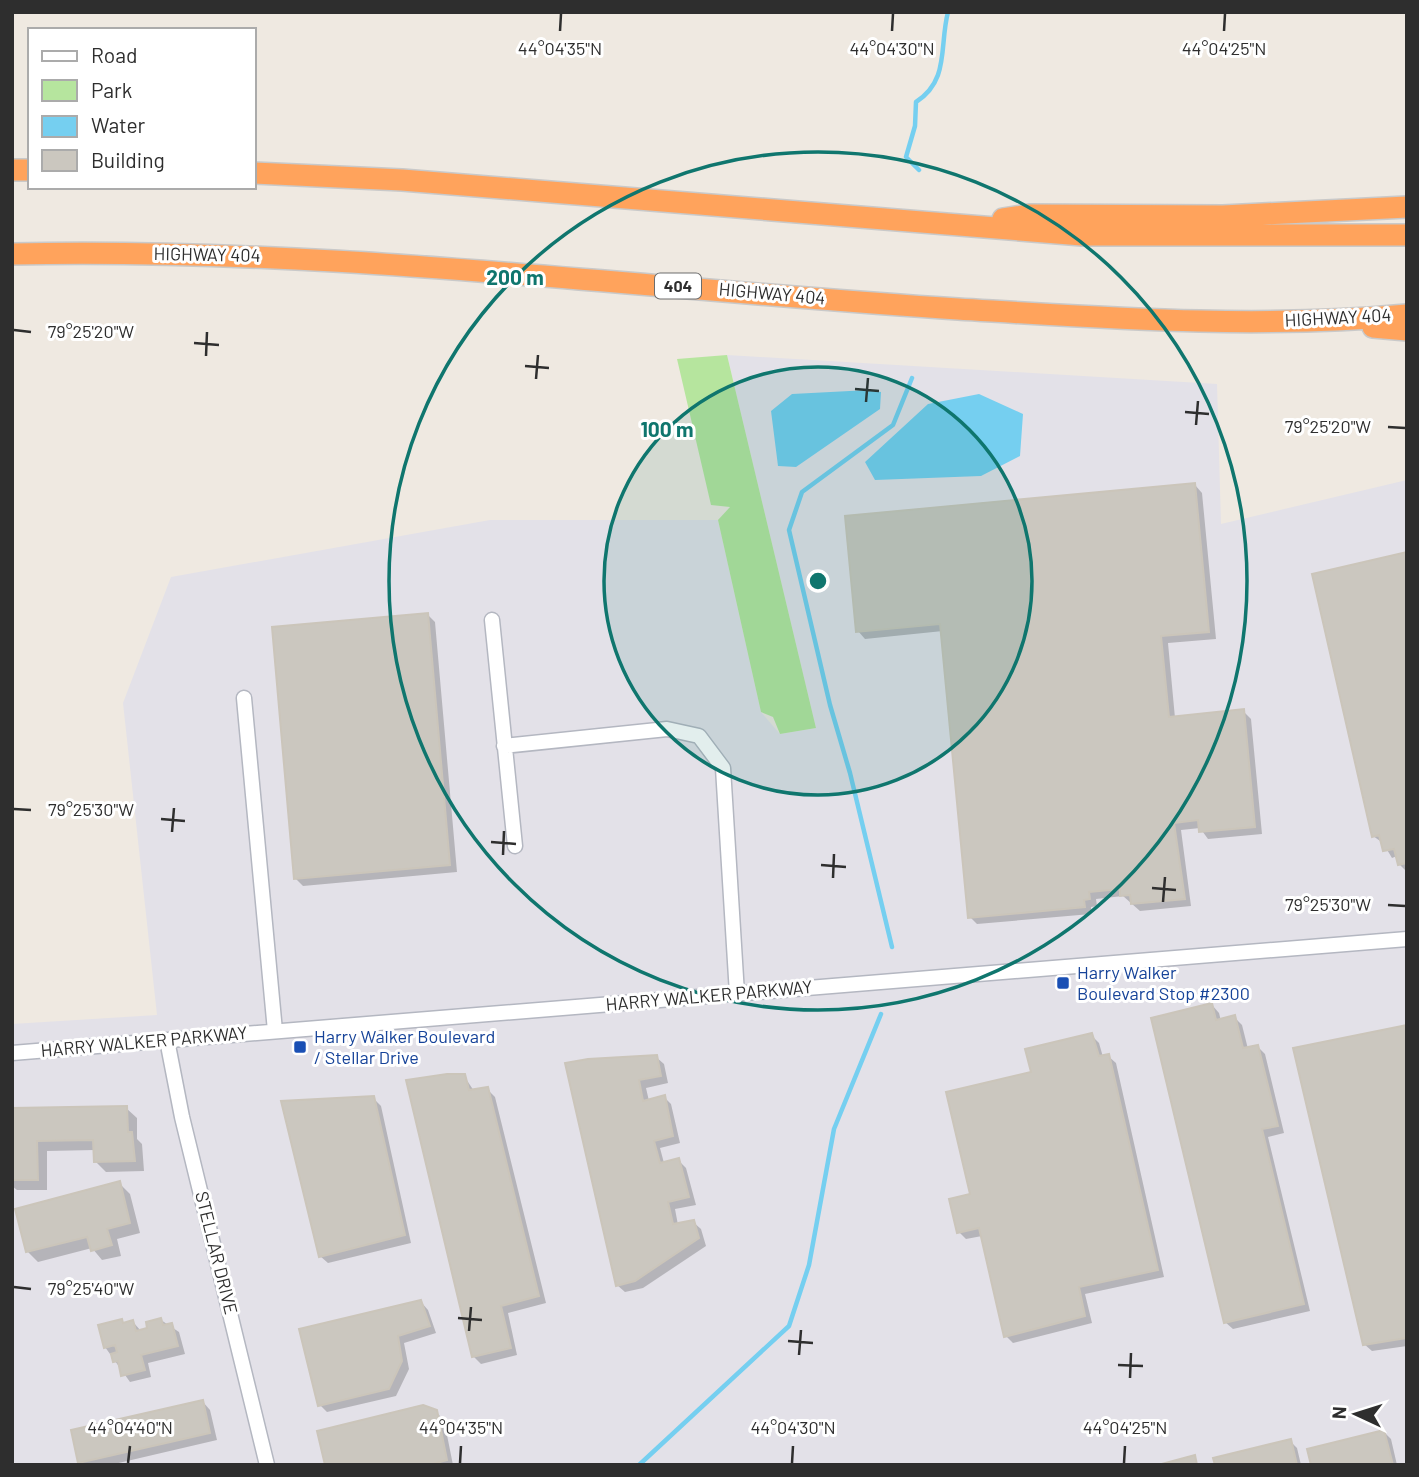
<svg xmlns="http://www.w3.org/2000/svg" width="1419" height="1477" font-family="Barlow,sans-serif">
  <style>
    .industrial { fill: #e3e1e8 }
    .green { fill: #b6e59e }
    .water { fill: #75cff0 }
    .shadow { fill: #0003 }
    .lines { fill: none; stroke-linecap: round; stroke-linejoin: round }
    .stream { stroke: #75cff0; stroke-width: 4.5 }
    .building { fill: #cbc7bf; stroke: #cbc5ba; stroke-width: 2 }
    .minor-casing { stroke: #b4b7c1; stroke-width: 17 }
    .highway-casing { stroke: #c9c9c9; stroke-width: 24 }
    .minor { stroke: #fff; stroke-width: 14 }
    .highway { stroke: #ffa35c; stroke-width: 21 }
    .ticks { fill: none; stroke: #2e2e2e; stroke-width: 2.5 }
    .ring { fill: none; stroke: #0f766e; stroke-width: 3.5 }
    .transit-dot { fill: #1a4fb4; stroke: #fff; stroke-width: 2.5 }
    .labels { text-anchor: middle; stroke-width: 6; stroke-linejoin: round; paint-order: stroke }
    .shield { fill: #fff; stroke: #6d6d6d; stroke-width: 2 }
    .shield-label { font-size: 16px; font-weight: bold; fill: #2e2e2e }
    .street-label { font-size: 18px; fill: #2e2e2e; stroke: #fff }
    .transit-label { font-size: 18px; fill: #164399; stroke: #fff; text-anchor: start }
    .ticks-label { font-size: 18px; text-anchor: middle; fill: #2e2e2e; stroke: #fff; stroke-width: 6; stroke-linejoin: round; paint-order: stroke }
    .centre { fill: #0f766e; stroke: #fff; stroke-width: 3.5 }
    .ring-label { font-size: 21px; text-anchor: middle; font-weight: bold; fill: #0f766e; stroke: #fff; stroke-width: 6; stroke-linejoin: round; paint-order: stroke }
  </style>
  <rect width="100%" height="100%" fill="#efe9e1"/>
  <path class="industrial" d="M727,355l490,29 4,140 186,-44v985h-1395v-441l145,-9 -34,-312 48,-126 319,-57h228l43,192 19,22 36,-6z"/>
  <path class="green" d="M727,355l89,373 -36,6 -7,-17 -12,-5 -43,-192 12,-13 -19,-2 -34,-146z"/>
  <path class="water" d="M869,390l12,2 -1,17 -84,58 -18,-1 -7,-55 21,-17z
    M979,394l44,20 -3,42 -39,20 -106,4 -10,-18 63,-58z"/>
  <path class="shadow" d="M1195,485l7,8 14,146 -48,4 7,75 68,-7 8,8 11,115 -54,5 -8,-11 -19,2 10,76 -51,5 -17,-15 -27,3 1,7 -6,1v7l-114,10 -7,-7 -27,-286 -78,8 -7,-8z
    M1407,554v318l-8,-8 -2,-8 -5,2 -9,-15 -10,-7z
    M428,615l7,7 22,250 -154,14 -8,-8z
    M1212,1005l7,8 2,8 13,-4 8,8 6,24 10,-2 7,7 19,79 -16,4 42,174 -77,18 -8,-7z
    M1407,1027v319l-35,5 -8,-7z
    M1091,1035l8,8 4,14 5,-1 8,7 48,214 -79,17 7,29 -79,20 -7,-7 -24,-100 -16,3 -7,-7 13,-36 61,-123z
    M656,1057l8,7 4,19 -22,5 3,13 15,-4 7,7 9,39 -20,5 4,15 14,-3 8,8 10,37 -21,4 3,16 15,-3 8,7 5,17 -63,42 -18,4 -8,-7 -50,-220z
    M464,1076l10,15 13,-2 8,8 51,206 -38,10 9,42 -36,9 -8,-8z
    M373,1098l8,8 30,137 -83,20 -8,-7z
    M126,1108l11,10v21l5,5 2,27 -38,1 -10,-10 -1,-12 -48,1v39h-30l-5,-4v-76z
    M119,1183l11,11 10,39 -23,6 4,17 -19,4 -10,-12 -54,14 -10,-10z
    M421,1302l7,8 8,23 -32,10 5,26 -13,27 -69,16 -7,-7z
    M161,1320l18,12 6,22 -37,9 3,14 -21,5 -25,-35 17,-26 3,3 8,-2 8,9 9,-2z
    M203,1402l7,8 7,30 -107,25 -30,-2z
    M436,1412l8,8 9,45h-126z
    M1384,1432l7,7 6,26h-84z
    M1290,1441l7,7 4,17h-84z"/>
  <g class="lines">
    <path class="stream" d="M919,170l-13,-13 9,-31 1,-24c34,-22 23,-56 32,-90
      M892,947l-42,-174 -20,-68 -41,-175 13,-38 91,-67 19,-47
      M639,1465l150,-139 20,-61 25,-136 47,-115"/>
  </g>
  <path class="building" d="M1195,483l14,149 -48,4 8,81 75,-8 11,118 -56,5 -1,-12 -24,3 11,76 -54,5 -1,-9 -10,1v-7l-31,3 1,7 -6,1 1,7 -117,11 -28,-294 -84,8 -11,-116z
    M1407,552v311l-9,2 -4,-16 -11,2 -4,-16 -7,2 -60,-263z
    M428,613l22,252 -156,14 -22,-252z
    M1212,1003l4,17 19,-5 8,33 15,-3 20,81 -16,3 42,175 -80,19 -73,-305z
    M1407,1025v313l-44,7 -70,-297z
    M1092,1033l7,23 10,-2 49,216 -79,17 6,29 -81,21 -25,-109 -22,5 -8,-34 21,-5 -24,-102 85,-20 -6,-23z
    M657,1055l4,21 -22,4 4,21 22,-6 8,41 -19,5 6,22 19,-5 10,39 -21,5 5,22 21,-4 5,18 -64,43 -19,5 -51,-223 23,-4z
    M447,1074h18l4,16 19,-3 51,209 -38,10 10,42 -39,9 -66,-277z
    M374,1096l31,139 -86,22 -38,-156z
    M127,1106l1,26h4l3,29 -41,1 -1,-22 -56,1 1,39h-26v-72z
    M120,1181l10,42 -23,6 5,16 -21,6 -4,-14 -61,15 -11,-43z
    M421,1300l9,26 -32,10 4,25 -13,28 -71,17 -19,-77z
    M161,1318l2,7 9,-2 6,23 -37,9 4,15 -24,6 -3,-15 -5,1 -2,-8 6,-2 -2,-7 -11,3 -6,-23 24,-6 1,4 10,-3 3,11 11,-3 -1,-6z
    M203,1400l7,33 -132,30 -7,-33z
    M423,1405l14,5 10,50 -18,5h-104l-8,-34z
    M1384,1430l9,35h-82l-4,-16z
    M1291,1439l6,26h-82l-2,-7z
    M1195,1455l2,10h-39z"/>
  <g class="lines">
    <g class="minor-casing">
      <path id="minor" d="M492,620l23,226
        M244,698l31,333
        M504,746l163,-17 32,7 24,32 14,226
        M167,1040l15,77 85,348
        M12,1053l1395,-114"/>
    </g>
    <g class="highway-casing">
      <path id="highway" d="M12,170h18
        M254,173l148,7 680,55h325
        M1003,219l26,-4 194,1 184,-9
        M12,254c317,-7 630,35 946,55 150,9 299,20 449,6
        M1373,327l34,3"/>
    </g>
    <use href="#minor" class="minor"/>
    <use href="#highway" class="highway"/>
  </g>
  <path class="ticks" d="M560,31l1,-17M892,31l1,-17M1224,31l1,-17M14,330l17,2M194,343l25,2M206,356l1,-24M525,366l24,2M536,379l2,-24M855,389l24,2M866,402l2,-24M1185,412l24,2M1196,425l2,-24M1388,427l17,1M14,809l17,1M161,819l24,2M172,832l2,-24M491,842l25,2M503,855l1,-24M821,865l25,2M833,878l1,-24M1152,888l24,2M1163,902l2,-25M1388,905l17,1M14,1287l17,2M458,1318l24,2M469,1331l2,-24M788,1341l25,2M799,1355l2,-25M1118,1365l25,1M1130,1378l1,-25M128,1463l2,-17M460,1463l1,-17M792,1463l1,-17M1124,1463l1,-17"/>
  <circle cx="818" cy="581" r="214" fill="#0f766e" fill-opacity=".12"/>
  <g class="ring">
    <circle cx="818" cy="581" r="214"/>
    <circle cx="818" cy="581" r="429"/>
  </g>
  <g class="transit-dot">
    <rect x="1056" y="976" width="14" height="14" rx="3.5"/>
    <rect x="293" y="1040" width="14" height="14" rx="3.5"/>
  </g>
  <g class="labels">
    <rect class="shield" x="655" y="273.5" width="46" height="25" rx="5"/>
    <g class="shield-label">
      <text x="678" y="292">404</text>
    </g>
    <g class="street-label">
      <text transform="translate(207 255) rotate(1)" y="6">HIGHWAY 404</text>
      <text transform="translate(772 294) rotate(5)" y="6">HIGHWAY 404</text>
      <text transform="translate(1338 318) rotate(-3)" y="6">HIGHWAY 404</text>
      <text transform="translate(709 996) rotate(-5)" y="6">HARRY WALKER PARKWAY</text>
      <text transform="translate(144 1042) rotate(-5)" y="6">HARRY WALKER PARKWAY</text>
      <text transform="translate(216 1253) rotate(76)" y="6">STELLAR DRIVE</text>
    </g>
    <g class="transit-label">
      <text x="1077" y="979">Harry Walker<tspan x="1077" dy="21">Boulevard Stop #2300</tspan></text>
      <text x="314" y="1043">Harry Walker Boulevard<tspan x="314" dy="21">/ Stellar Drive</tspan></text>
    </g>
  </g>
  <g class="ticks-label">
    <text x="560" y="55">44°04'35"N</text>
    <text x="892" y="55">44°04'30"N</text>
    <text x="1224" y="55">44°04'25"N</text>
    <text x="91" y="338">79°25'20"W</text>
    <text x="1328" y="433">79°25'20"W</text>
    <text x="91" y="816">79°25'30"W</text>
    <text x="1328" y="911">79°25'30"W</text>
    <text x="91" y="1295">79°25'40"W</text>
    <text x="130" y="1434">44°04'40"N</text>
    <text x="461" y="1434">44°04'35"N</text>
    <text x="793" y="1434">44°04'30"N</text>
    <text x="1125" y="1434">44°04'25"N</text>
  </g>
  <circle cx="818" cy="581" r="10" class="centre"/>
  <g class="ring-label">
    <text x="515" y="285">200 m</text>
    <text x="667" y="437">100 m</text>
  </g>
  <rect width="1419" height="1477" fill="none" stroke="#2e2e2e" stroke-width="28"/>
  <rect x="28" y="28" width="228" height="161" fill="#ffffff" stroke="#ababab" stroke-width="2"/>
  <rect x="42" y="51" width="35" height="10" fill="#ffffff" stroke="#ababab" stroke-width="2"/>
  <text x="91" y="63" font-size="21" fill="#2e2e2e">Road</text>
  <rect x="42" y="80" width="35" height="21" fill="#b6e59e" stroke="#ababab" stroke-width="2"/>
  <text x="91" y="98" font-size="21" fill="#2e2e2e">Park</text>
  <rect x="42" y="116" width="35" height="21" fill="#75cff0" stroke="#ababab" stroke-width="2"/>
  <text x="91" y="133" font-size="21" fill="#2e2e2e">Water</text>
  <rect x="42" y="150" width="35" height="21" fill="#cbc7bf" stroke="#ababab" stroke-width="2"/>
  <text x="91" y="168" font-size="21" fill="#2e2e2e">Building</text>
  <g transform="translate(1356 1414) rotate(274)" stroke="#ffffff" stroke-width="5" paint-order="stroke">
  <path d="M0-5L12 26L0 18L-12 26Z" fill="#2e2e2e"/>
  <text y="-10" font-size="19" font-weight="bold" text-anchor="middle" fill="#2e2e2e">N</text>
  </g>
</svg>
